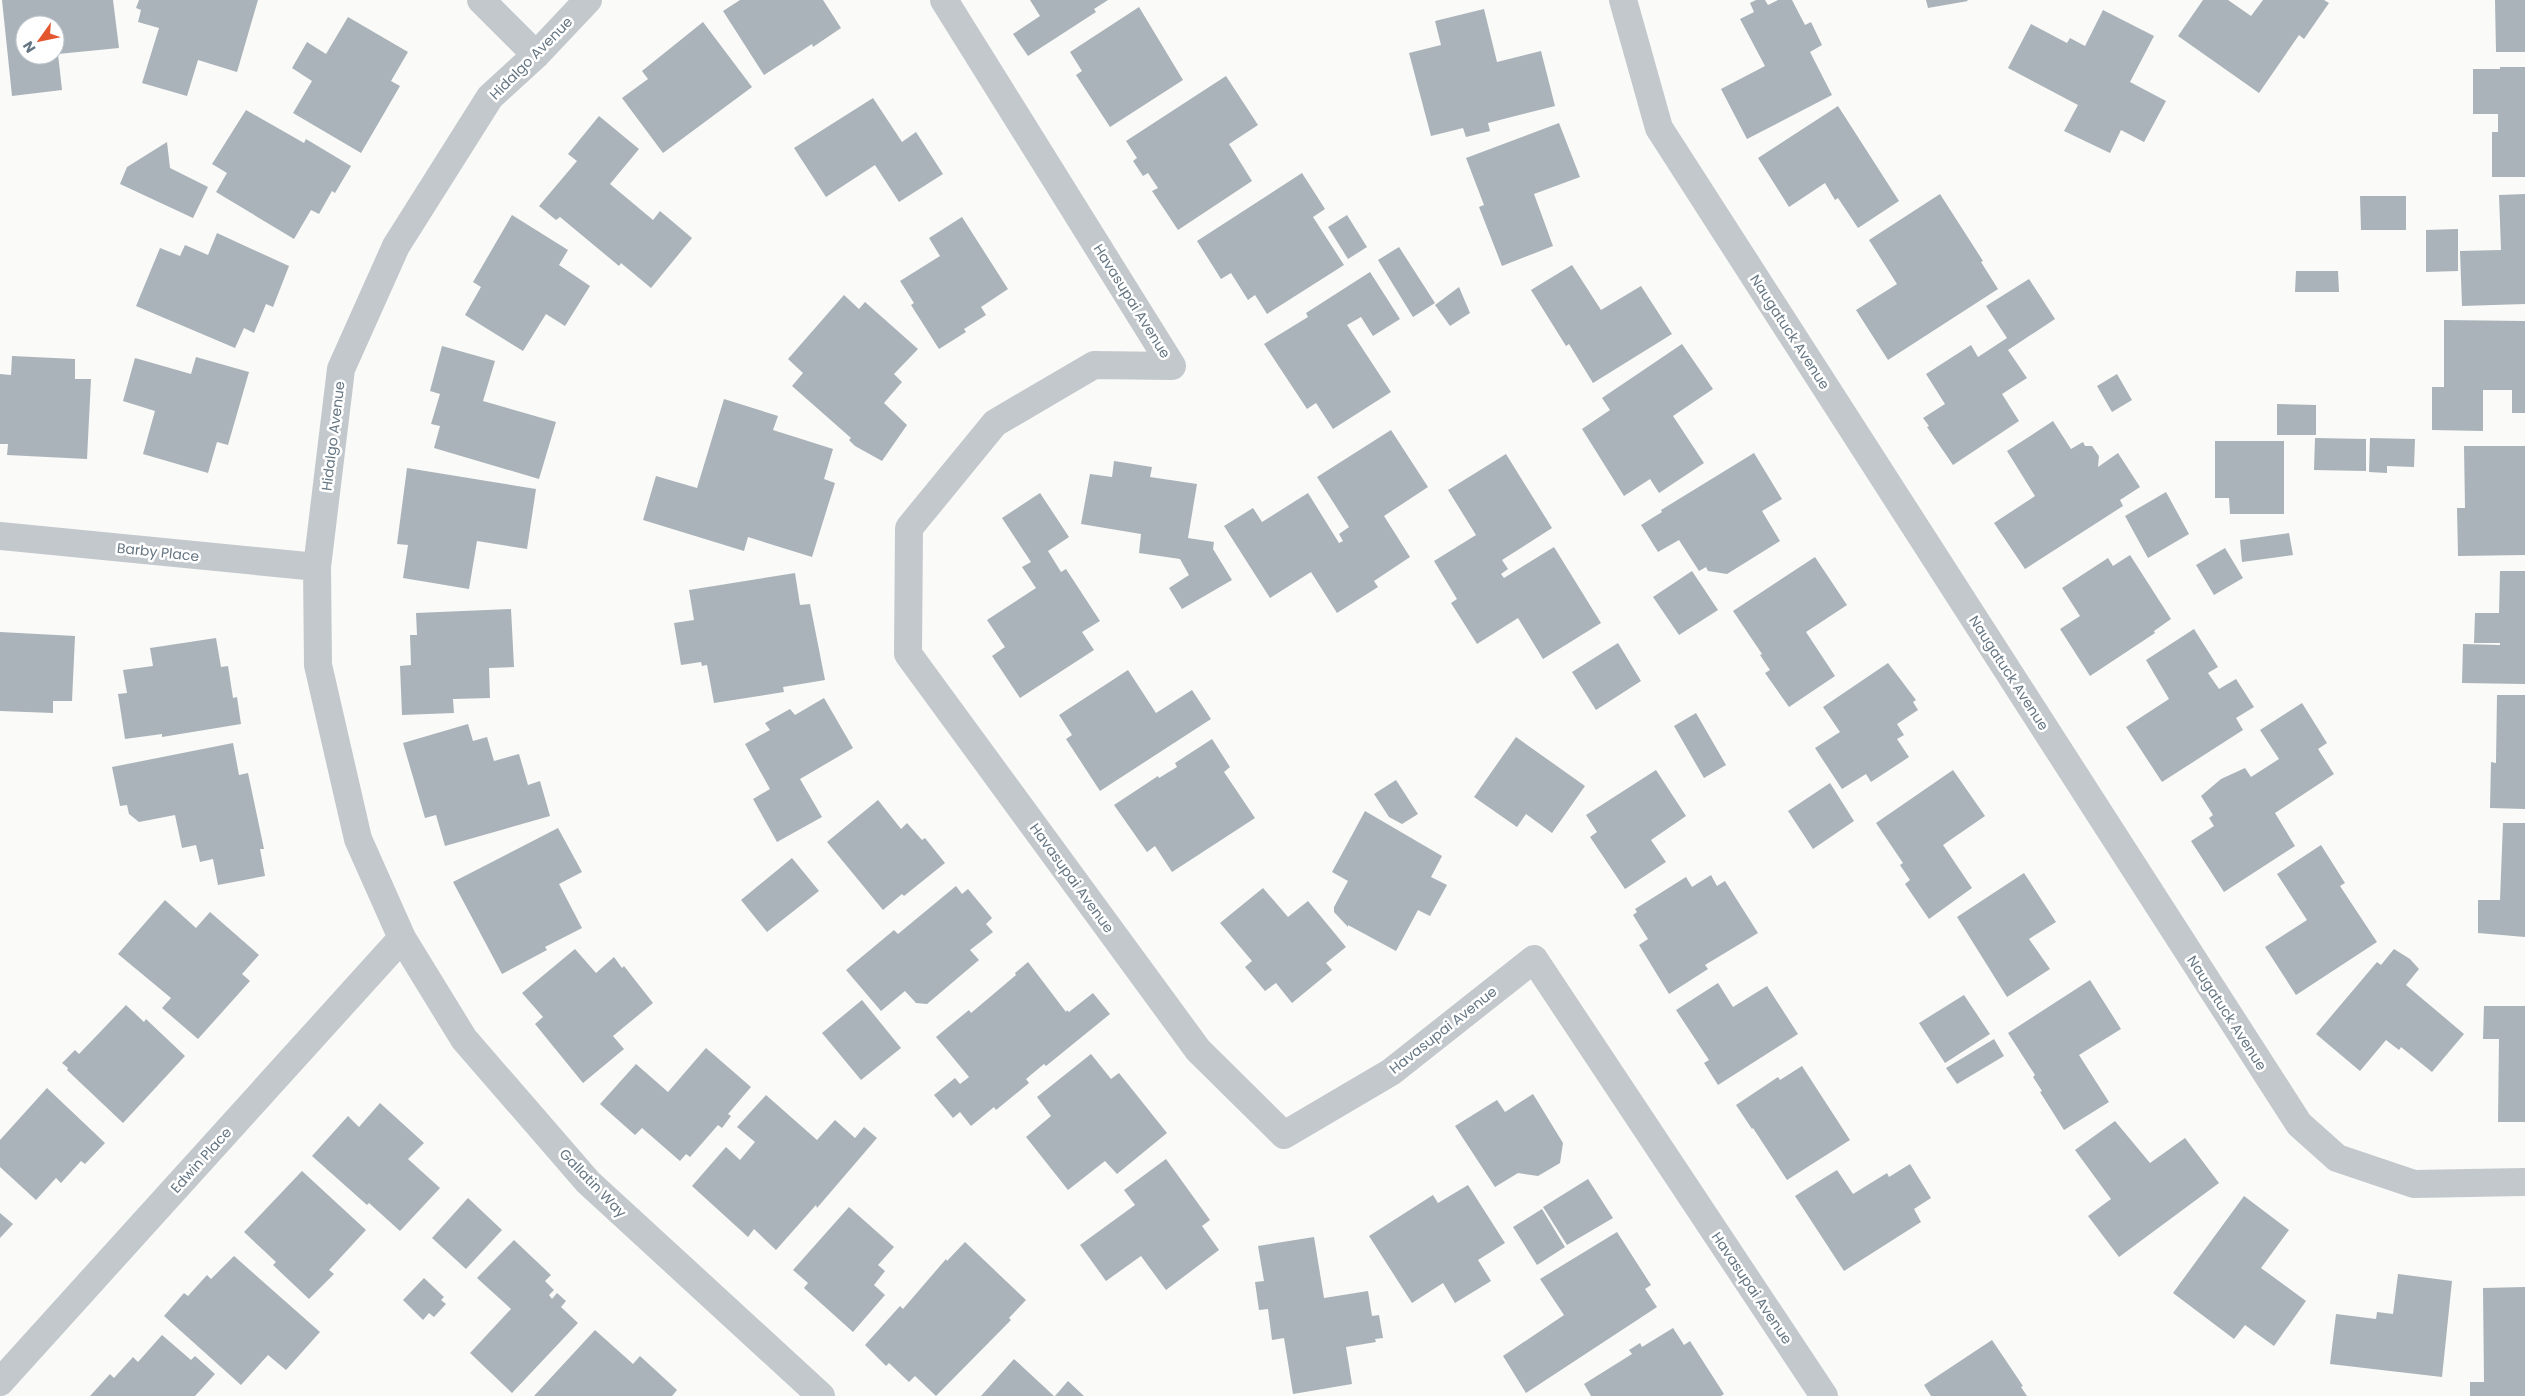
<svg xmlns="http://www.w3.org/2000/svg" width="2525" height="1396" font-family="Poppins,sans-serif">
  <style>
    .building { fill: #aab3b9; fill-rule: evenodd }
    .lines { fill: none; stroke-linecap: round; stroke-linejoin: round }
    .minor { stroke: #c3c8cc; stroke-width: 28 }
    .labels { text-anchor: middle; stroke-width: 5; stroke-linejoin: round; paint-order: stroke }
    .street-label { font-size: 14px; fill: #657683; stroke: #fff }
  </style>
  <rect width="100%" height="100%" fill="#fafaf8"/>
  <path class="building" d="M2,0h111l6,48 -61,6 4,36 -50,6zM25,25h30v30h-30z
    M139,0h119l-21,72 -39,-12 -11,36 -45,-13 17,-55 -21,-6 3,-12 -5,-2z
    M740,0h83l18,28 -28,19 -1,-3 -48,31 -41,-64z
    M1030,0h78l-14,9 2,3 -68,44 -15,-22 27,-18z
    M1756,0h9l3,5 10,-5h14l13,25 6,-3 11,23 -12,7 22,43 -85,44 -26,-50 44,-23 -25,-47 14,-7 -4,-9z
    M1926,0h41l1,1 -40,7z
    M2203,0h25l23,16 12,-16h61l5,3 -25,36 -5,-4 -40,58 -81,-57z
    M2495,0h30v52h-29z
    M1139,7l44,73 -73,47 -34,-52 6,-4 -12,-19z
    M1484,9l13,53 44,-11 14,55 -67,17 2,8 -24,6 -3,-9 -32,8 -22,-83 32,-8 -6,-24z
    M2103,10l51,26 -24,46 36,19 -22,41 -23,-12 -11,23 -46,-22 14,-26 -70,-37 23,-44 36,19 3,-5 15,8z
    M348,17l60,35 -17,29 9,5 -39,67 -68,-40 19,-32 -20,-13 15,-26 19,12z
    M703,22l49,65 -89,66 -41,-55 26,-19 -6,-8z
    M2500,67h25v110h-33v-45h6v-18h-25v-45h27z
    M1226,76l32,49 -29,19 23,37 -74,49 -26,-39 6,-3 -10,-15 -5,3 -10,-15 4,-3 -11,-17z
    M873,98l29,44 14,-10 27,42 -44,28 -24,-37 -49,32 -32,-49z
    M1838,106l61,95 -41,27 -20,-30 -3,2 -10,-17 -36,24 -31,-49z
    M246,110l58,33 2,-4 45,27 -16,27 -3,-2 -13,23 -8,-4 -17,29 -78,-47 11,-19 -15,-9z
    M599,116l40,33 -29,35 43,36 7,-9 32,27 -41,50 -30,-25 -2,3 -59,-49 -4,3 -17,-14 38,-45 -9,-7z
    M1559,123l21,54 -46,17 19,52 -51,20 -23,-59 5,-2 -18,-47z
    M167,142l3,26 38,19 -15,31 -73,-34 7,-17z
    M1302,173l23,36 -12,8 31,48 -77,49 -12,-19 -7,5 -17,-27 -10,6 -24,-38z
    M1940,194l43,67 -2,1 17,27 -110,71 -32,-50 41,-26 -28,-44z
    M2525,194v110l-63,2 -2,-55 41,-1 -2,-55z
    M2360,196h46v34h-45z
    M512,215l56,35 -9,15 31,21 -25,40 -19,-12 -23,37 -58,-36 16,-28 -8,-5z
    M1347,215l20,32 -19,12 -20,-32z
    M962,217l46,72 -27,18 5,8 -22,14 2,3 -27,17 -28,-44 3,-2 -14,-22 40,-25 -11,-18z
    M2458,229v42l-32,1v-42z
    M217,233l72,33 -16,41 -7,-3 -12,29 -10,-5 -9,20 -99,-42 24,-58 20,8 5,-11 23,10z
    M1399,247l36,56 -22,14 -35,-57z
    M1572,265l29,45 40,-24 31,48 -79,49 -24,-39 -3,2 -35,-56z
    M2296,271h42l1,21h-44z
    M1370,272l30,47 -27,17 -12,-19 -14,8 44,67 -58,37 -17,-26 -9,6 -43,-65 44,-27 -2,-4z
    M2029,279l26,40 -47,31 19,28 -25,16 17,27 -66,44 -26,-38 2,-1 -6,-8 22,-14 -19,-30 45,-29 7,12 29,-19 -21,-32z
    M1459,287l11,26 -20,13 -15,-21z
    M844,295l15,14 6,-7 53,47 -24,25 8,8 -18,21 23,22 -25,36 -27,-15 -6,-6 2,-2 -59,-52 11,-13 -15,-14z
    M2444,320l81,1v92h-13v-23h-29v41l-51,-1v-43h12z
    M1682,344l31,45 -40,27 31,47 -45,30 -9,-14 -26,17 -42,-67 28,-19 -8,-12z
    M442,346l53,15 -12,40 73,21 -17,57 -105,-31 6,-22 -9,-2 9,-30 -10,-3z
    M12,356l63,3v20h16l-4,80 -80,-4 1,-11h-8v-70l11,1z
    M196,357l53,15 -21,73 -11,-3 -9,31 -65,-19 12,-43 -32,-10 12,-43 56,16z
    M2117,374l15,26 -20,12 -15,-26z
    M724,399l54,17 -5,14 60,19 -9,30 11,4 -23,74 -64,-20 -4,14 -101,-31 13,-44 41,12z
    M2277,404l39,1v30h-39z
    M2053,421l18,28 12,-7 2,4h7l7,10 -1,11 20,-14 22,34 -20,13 3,6 -98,63 -31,-46 41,-27 -28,-45z
    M1391,430l37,57 -44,29 26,41 -36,24 4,6 -41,26 -26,-41 -41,26 -46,-72 29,-18 9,14 46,-29 31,50 4,-2 -4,-7 10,-7 -32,-50z
    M2315,438l51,1v32l-52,-1z
    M2370,438l45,1 -1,28 -27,-1v7l-18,-1z
    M2215,441h69v73h-54l-1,-16h-14z
    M2464,446h61v109l-67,1 -1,-48h8z
    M1754,453l28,46 -20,12 18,30 -53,33 -19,-3 -2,-4 -7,4 -20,-31 -21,12 -17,-27 21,-13 -1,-2z
    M1506,454l46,74 -50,32 6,9 -7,5 3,4 50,-31 47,76 -58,36 -25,-41 -41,26 -26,-41 6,-4 -23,-38 42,-26 -28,-45z
    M1114,461l38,6 -2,10 47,7 -9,54 26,4 -1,7 19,31 -50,29 -13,-21 20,-13 -9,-16 -41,-6 2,-19 -60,-10 9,-50 22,3z
    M407,468l129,21 -9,60 -50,-8 -8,48 -66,-11 5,-33 -11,-1z
    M2166,492l23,42 -41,24 -23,-42z
    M1040,493l29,44 -21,14 13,21 5,-3 34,52 -18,11 12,18 -74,48 -28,-42 13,-9 -18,-27 49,-32 -14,-21 9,-5 -29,-44z
    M2289,533l4,22 -51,7 -2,-22z
    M2225,548l18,30 -29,17 -18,-30z
    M2130,555l41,64 -17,12 1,2 -65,43 -30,-47 20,-13 -18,-28 46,-30 5,8z
    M1815,557l32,48 -41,27 29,44 -46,31 -24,-34 5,-3 -10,-15 2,-1 -29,-43z
    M1692,571l26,39 -39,25 -26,-38z
    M2500,571h25v113l-63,-1 1,-39 37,1v-2h-26l1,-30h24z
    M795,573l5,32 10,-1 15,76 -42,7 1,5 -70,11 -7,-38 -5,1 -1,-4 -20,3 -7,-42 20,-3 -5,-30z
    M511,609l3,58 -25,1 1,30 -37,1 1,14 -52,2 -2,-49 11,-1 -1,-30h7l-1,-22z
    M2194,629l24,38 -10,6 11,16 17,-10 18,28 -18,11 7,12 -81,52 -36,-55 43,-28 -23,-39z
    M0,632l75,4 -3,65h-19v12l-53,-2z
    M216,638l5,29 7,-1 5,32 4,-1 4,27 -79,13v-3l-37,5 -7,-45 9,-1 -4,-23 30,-4 -3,-18z
    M1618,643l23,38 -45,29 -24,-38z
    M1888,663l28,37 -3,2 5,8 -21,14 7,11 -7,4 12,18 -38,25 -5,-8 -24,15 -27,-41 25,-16 -17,-25z
    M1128,670l28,43 36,-23 19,29 -111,72 -34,-52 6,-4 -13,-20z
    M2497,695h28v114l-35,-1 1,-46 5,1z
    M824,698l29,50 -53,31 22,38 -45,25 -24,-43 17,-10 -25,-45 25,-14 -5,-7 25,-14 5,6z
    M2302,703l25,40 -9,6 16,25 -59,39 20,33 -71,46 -33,-51 23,-15 -5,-8 4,-3 -12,-19 20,-17 24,-11 6,9 28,-18 -19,-29z
    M1696,713l30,52 -22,13 -30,-52z
    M468,724l5,17 14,-4 7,24 25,-7 9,31 12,-4 10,35 -105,30 -9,-31 -11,3 -22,-75z
    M1516,737l69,49 -33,47 -26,-19 -9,13 -43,-30z
    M1212,739l18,28 -6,5 31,46 -83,54 -17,-26 -8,6 -33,-47 44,-29 1,2 18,-11 -2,-4z
    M233,743l6,32 9,-2 16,76h-4l5,27 -47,9 -5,-26 -13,3 -4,-17 -14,3 -7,-33 -36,7 -10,-8 -2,-9 -7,1 -8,-39z
    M1656,770l30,46 -35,24 15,22 -41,27 -35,-52 7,-5 -11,-17z
    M1953,770l32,46 -42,29 29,43 -43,31 -24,-35 5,-4 -10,-15 3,-2 -27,-40z
    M1396,780l22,34 -16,10 -13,-7 -15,-23z
    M1830,783l24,38 -41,28 -25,-38z
    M878,800l23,29 6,-6 15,17 3,-2 20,25 -41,33 -2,-2 -19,16 -56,-68z
    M1365,811l77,45 -11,21 16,8 -17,31 -12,-6 -22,41 -48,-26v2l-14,-15v-5l14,-26 -16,-9z
    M2503,823h22v114l-47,-4v-33h22z
    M558,828l24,44 -23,12 23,44 -37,19 2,3 -45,24 -49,-92z
    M2321,845l24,38 -5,3 37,56 -81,53 -31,-48 42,-27 -30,-46z
    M792,858l27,33 -52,41 -26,-32z
    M2024,873l32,49 -27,17 21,30 -43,28 -50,-80z
    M1711,875l6,11 8,-5 33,52 -53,32 3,4 -39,25 -30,-49 9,-6 -15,-24 4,-3 -2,-3 51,-32 6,10z
    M956,886l6,8 6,-5 24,29 -6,6 7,8 -23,18 9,10 -52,44 -11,-1 -11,-12 -24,20 -35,-41 48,-40 4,4z
    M1263,888l25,29 20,-16 38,46 -20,16 6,7 -40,33 -16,-20 -11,8 -20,-24 7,-6 -32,-38z
    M165,900l31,28 14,-16 49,43 -17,19 8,7 -52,58 -36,-31 9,-10 -53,-44z
    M575,949l21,24 18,-16 8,11 2,-2 29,37 -40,33 11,13 -41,34 -48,-59 8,-7 -21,-24z
    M2394,949l16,10 9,10 -13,16 58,49 -32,38 -31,-25 -2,3 -13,-10 -26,31 -44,-37 61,-72 4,3z
    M1028,962l38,50 1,-2 2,2 24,-19 17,21 -64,52 -2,-2 -18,15 3,4 -33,27 -2,-3 -23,19 -11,-14 -7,6 -19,-23 21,-17 5,6 9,-7 -33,-40 33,-27 2,3 45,-38 -1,-2z
    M2090,980l31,49 -42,26 30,47 -45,28 -24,-38 2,-1 -9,-14 2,-2 -27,-42z
    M1718,983l15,24 34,-21 31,48 -80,51 -14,-22 5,-3 -33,-50z
    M1964,995l26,39 -45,29 -26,-40z
    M862,1000l39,48 -40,32 -39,-47z
    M126,1005l18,17 2,-3 39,37 -62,67 -56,-53 1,-2 -6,-5 13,-13 4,4z
    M2484,1006h41v116h-27l1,-83h-16z
    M1994,1039l10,17 -47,28 -11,-16z
    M706,1048l45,39 -23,27 3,2 -9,12 -4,-3 -28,32 -4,-3 -6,7 -38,-33 -7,7 -35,-31 36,-40 32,28z
    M1091,1054l20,25 8,-6 48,60 -50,41 -12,-13 -37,29 -42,-53 25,-21 -14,-19z
    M1802,1066l48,74 -63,40 -34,-52 -1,1 -16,-24 42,-28 2,3z
    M47,1088l58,55 -20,21 -4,-3 -20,22 -5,-5 -20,22 -36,-33v-27z
    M1533,1094l30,49 -3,20 -22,13 -20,-3 -23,14 -40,-61 42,-26 8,12z
    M766,1095l51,45 18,-20 20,18 9,-11 13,11 -60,70 -1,-3 -40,45 -22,-21 -6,8 -56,-51 34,-39 14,13 15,-18 -18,-15z
    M380,1103l44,40 -16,16 32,29 -40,43 -31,-28 -2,2 -55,-49 36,-40 11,11z
    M2115,1121l35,42 35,-25 34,45 -100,74 -31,-41 23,-17 -36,-49z
    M1166,1159l44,61 -8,6 17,24 -53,40 -25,-34 -35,25 -26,-36 55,-40 -11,-15z
    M1910,1164l21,34 -17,11 7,13 -77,49 -49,-75 42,-26 16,24 34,-21 2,4z
    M302,1171l64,59 -37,40 5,4 -25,25 -36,-34 3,-3 -32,-30z
    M1588,1179l25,39 -46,27 -24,-38z
    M1468,1185l37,58 -27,17 13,21 -36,22 -12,-20 -31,20 -43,-67 64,-41 5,8z
    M2244,1196l45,34 -28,38 45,33 -32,45 -29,-21 -11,14 -61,-46z
    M468,1198l34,32 -36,39 -34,-31z
    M849,1207l45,40 -16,18 7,6 -11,14 11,10 -32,37 -49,-44 4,-5 -15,-13z
    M1542,1209l23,38 -28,18 -24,-38z
    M0,1213l13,11 -13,14z
    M1617,1232l34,53 -6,4 12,18 -131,86 -23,-37 61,-41 -24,-36z
    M1314,1237l10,61 44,-7 4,25 7,-1 4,23 -8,1 1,3 -30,5 6,37 -59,10 -9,-56 -12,2 -4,-31 -9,1 -4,-28 9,-1 -6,-35z
    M514,1240l37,35 -6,6 9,9 -5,5 3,4 5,-6 9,8 -5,6 17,16 -66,70 -42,-40 41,-44 -34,-31z
    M965,1242l61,58 -17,18 2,2 -75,76 -21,-20 -6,6 -20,-19 -3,3 -21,-21 35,-39 3,3 43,-50 1,2z
    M234,1256l86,76 -34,38 -18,-15 -27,30 -77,-69 20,-23 4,3 19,-21 4,4z
    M2398,1274l54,7 -10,96 -112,-13 6,-50 40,5 1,-7 16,2z
    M424,1278l20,19 -3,3 5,4 -12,13 -5,-4 -6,7 -20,-20z
    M2525,1287v109h-55v-14h14l-1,-94z
    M1673,1328l11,17 6,-4 34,53 -3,2h-130l-7,-12 48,-30 -3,-4 11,-7 2,4z
    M595,1330l38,34 7,-8 37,34 -5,6h-138z
    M162,1335l29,25 4,-4 20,18 -20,22h-105l20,-22 4,4 19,-21 5,5z
    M1992,1340l31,46 -2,1 6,9h-96l-7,-11z
    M1014,1359l40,37h-73z
    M1068,1381l16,15h-29z"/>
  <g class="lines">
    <path class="minor" d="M481,0l55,55
      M588,0l-52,55 -46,42 -94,149 -55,123 -24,198 1,98 40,174 44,99 62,101 124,143 233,214
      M944,0l228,366 -78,-1 -99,58 -86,105 -1,126 290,396 86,85 107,-63 143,-113 290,437
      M1623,0l36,128 640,996 38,34 77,26 111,-2
      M0,536l317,31
      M0,1382l402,-444"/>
  </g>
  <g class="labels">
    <g class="street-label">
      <text transform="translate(531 58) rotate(-45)" y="5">Hidalgo Avenue</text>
      <text transform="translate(1132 301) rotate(58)" y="5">Havasupai Avenue</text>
      <text transform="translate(1790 332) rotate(57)" y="5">Naugatuck Avenue</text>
      <text transform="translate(333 436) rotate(-83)" y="5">Hidalgo Avenue</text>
      <text transform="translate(158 552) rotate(6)" y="5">Barby Place</text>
      <text transform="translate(2009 673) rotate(57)" y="5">Naugatuck Avenue</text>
      <text transform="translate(1072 878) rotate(54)" y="5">Havasupai Avenue</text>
      <text transform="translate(2227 1013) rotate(57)" y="5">Naugatuck Avenue</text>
      <text transform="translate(1443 1030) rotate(-38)" y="5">Havasupai Avenue</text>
      <text transform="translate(201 1160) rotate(-48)" y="5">Edwin Place</text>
      <text transform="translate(593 1183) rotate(46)" y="5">Gallatin Way</text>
      <text transform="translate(1752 1288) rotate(56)" y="5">Havasupai Avenue</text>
    </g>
  </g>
  <g transform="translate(40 40) rotate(237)"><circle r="24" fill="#ffffff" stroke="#c1c8cd"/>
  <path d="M0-4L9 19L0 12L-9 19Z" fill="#e4572e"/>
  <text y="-8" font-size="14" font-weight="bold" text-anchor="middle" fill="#657683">N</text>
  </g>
</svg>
